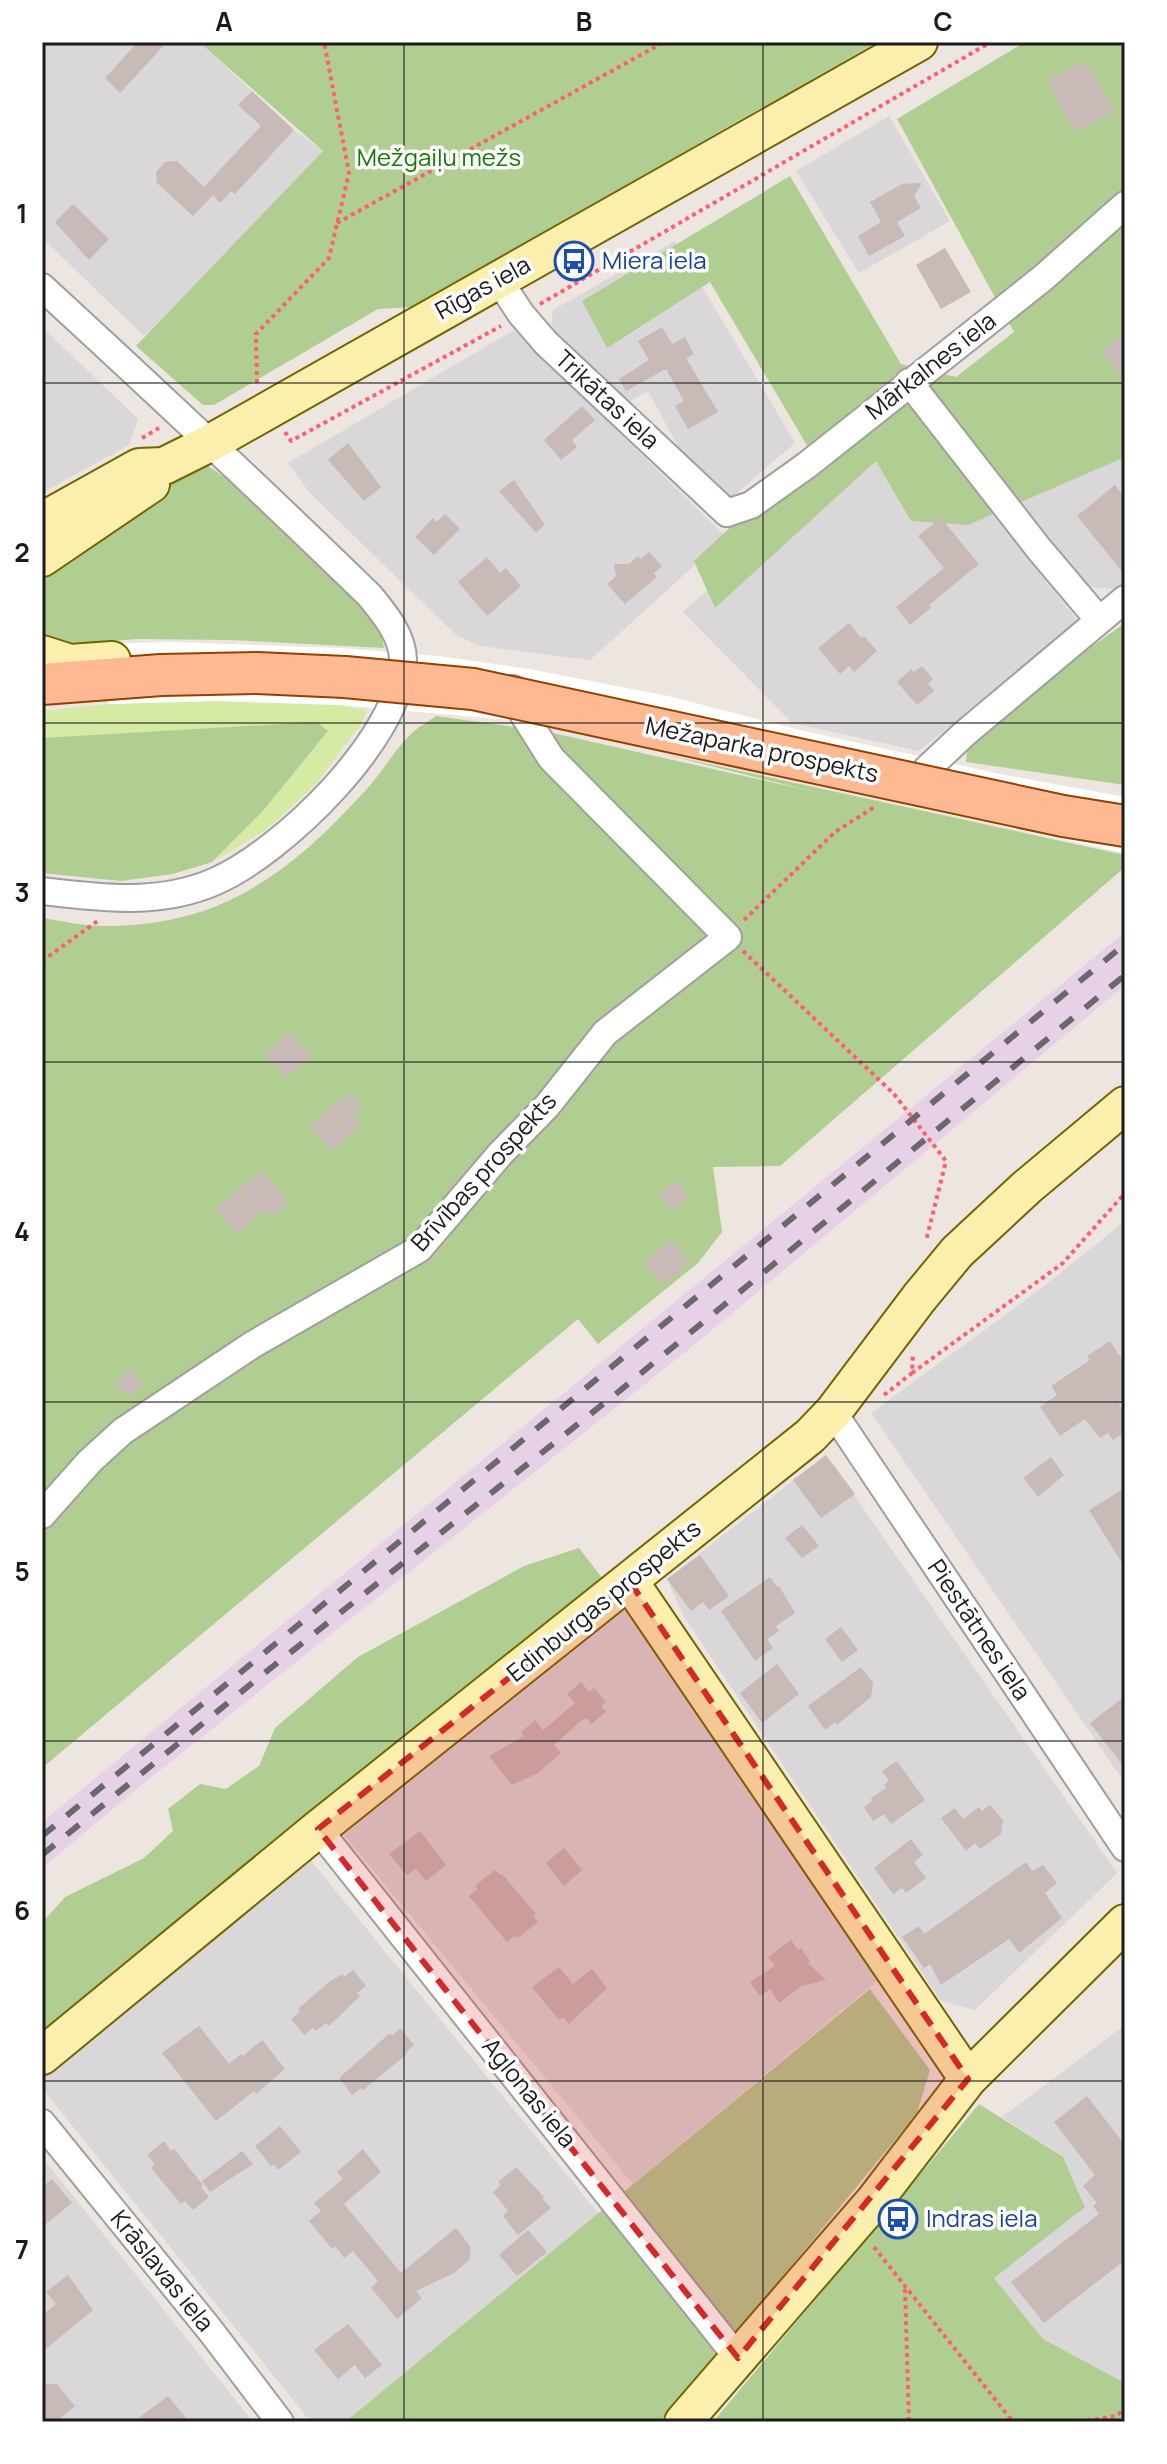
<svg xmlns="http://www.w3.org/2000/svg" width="1167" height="2464" font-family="Manrope,sans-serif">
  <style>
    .residential { fill: #d9d7d8 }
    .industrial { fill: #e6d1e6 }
    .grass { fill: #d5eaa2 }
    .forest { fill: #b1ce92 }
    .pier { fill: #fff }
    .building { fill: #c8bab6 }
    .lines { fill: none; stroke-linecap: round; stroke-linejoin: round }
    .street-casing { stroke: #9f9f9f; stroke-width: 30 }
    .secondary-casing { stroke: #726601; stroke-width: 40 }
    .primary-casing { stroke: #914200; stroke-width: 44 }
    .path { stroke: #ff5e70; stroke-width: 4; stroke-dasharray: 4 4; stroke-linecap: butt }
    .street { stroke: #fff; stroke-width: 26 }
    .secondary { stroke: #fcefae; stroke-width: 36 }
    .primary { stroke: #ffb992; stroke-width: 40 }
    .rail { stroke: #696969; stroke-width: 6; stroke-dasharray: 16 16; stroke-linecap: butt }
    .primary-bridge-casing { stroke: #914200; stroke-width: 44; stroke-linecap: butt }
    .primary-bridge { stroke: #ffb992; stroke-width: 40 }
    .marked { fill: #d62828; fill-opacity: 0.2; stroke: #d62828; stroke-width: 6; stroke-dasharray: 16 10; stroke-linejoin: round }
    .grid { fill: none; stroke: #1b1b1b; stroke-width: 2; stroke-opacity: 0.55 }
    .labels { text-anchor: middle; stroke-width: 7; stroke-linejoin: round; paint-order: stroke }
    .park-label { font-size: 24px; fill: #167a07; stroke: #fff }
    .transit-label { font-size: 24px; fill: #164399; stroke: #fff; text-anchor: start }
    .street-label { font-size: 24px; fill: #1b1b1b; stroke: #fff }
    .neatline { fill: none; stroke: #1b1b1b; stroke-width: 3 }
    .grid-label { font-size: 26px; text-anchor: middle; font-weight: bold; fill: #1b1b1b }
  </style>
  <rect width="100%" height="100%" fill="#ede5df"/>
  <path class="residential" d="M42,42h157l95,88 29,21 -119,127 -60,58 -102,-98z
    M889,116l61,105 -91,52 -63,-102z
    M1125,223v358l-9,8 -27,-2 -74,-90z
    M675,241l120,202 -65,56 -46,-42 -36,-66 -20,11 -77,-72 2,-20z
    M42,327l96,92 -9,26 -87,48z
    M514,330l212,207 -136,123 -110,-14 -24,-11 -146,-142 -22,-30z
    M908,410l170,211 -159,130 -127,-28 -109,-111z
    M1125,1221v562l-254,-370 168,-123z
    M826,1455l291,418 -142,137 -34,-9 -257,-384 -17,-38z
    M623,1608l258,370 -248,206 -289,-349z
    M308,1857l290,356 -253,209h-34l-269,-334v-8z
    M1125,2025v358l-82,-44 -49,-61 91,-72 -22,-49 -61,-40z
    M42,2157l211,265h-211z"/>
  <path class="industrial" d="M1125,932v53l-426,356 -561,447 -96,80v-46z"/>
  <path class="grass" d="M216,701l123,4 28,5 -4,11 -48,64 -49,45 -54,32 51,-51 65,-79 -286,6v-27l66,-7z"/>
  <path class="forest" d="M199,42h678l-466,265 -33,2 -164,96h-11l-67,-59 187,-195z
    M1025,42h100v415l-157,68 -57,-4 -35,-60 -161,147 -21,-47 117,-109 -101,-170 -103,66 -25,-47 208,-125 111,188 55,13 58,-45 -117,-213z
    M208,466l24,16 147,143 5,23 -154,-8 -92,-1 -89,7 -7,-3v-74l145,-96z
    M1125,623v162l-159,-23 3,-29z
    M436,716l108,15 271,61 -152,-38 462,101v12l-345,299 -67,1 9,65 -24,31 -100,81 -20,-25 -536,449v-850c20,3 41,8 61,8 118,0 185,-51 262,-135 17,-18 29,-41 46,-57 7,-7 17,-12 25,-18z
    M317,722l11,9 -65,80 -51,51 -39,12 -52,7 -79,-8v-135z
    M579,1548l23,30 -319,256 -241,201v-112l23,-26 79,-39 29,-27 -5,-22 32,-25 26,5 33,-23 16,-38 83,-71 166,-91z
    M870,1989l60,81 -13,43 -169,206 -89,103h-314z
    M979,2104l84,53 22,50 -91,71 49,61 82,44v39h-412z"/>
  <path class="pier" d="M172,642l171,6 95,8 91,13 139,27 136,35 196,43 125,23v56l-604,-132 -182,-16 -123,-4 -108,3 -4,-60z"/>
  <path class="building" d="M138,42h29l-47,51 -15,-15z
    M1085,61l30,50 -41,21 -27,-52z
    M252,91l42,39 -59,64 -4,-3 -11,12 -7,-8 -20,21 -36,-33 -1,-11 9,-10 12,-1 27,26 57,-61 -23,-21z
    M922,183l-8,13 7,12 -24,14 8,14 -36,20 -11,-20 23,-14 -11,-20 32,-18z
    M73,204l36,35 -20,21 -34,-38z
    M945,248l26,44 -30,17 -25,-44z
    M662,327l10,17 13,-7 9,17 -8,4 32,54 -30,17 -13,-23 9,-5 -18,-32 -40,22 -7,-12 30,-19 -11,-19z
    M1125,333v49l-24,-31z
    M582,406l13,14 -23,20 5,7 -16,13 -17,-20z
    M348,443l33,44 -17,14 -36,-41z
    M514,480l31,45 -9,8 -37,-42z
    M1115,485l10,13v77l-48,-59z
    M445,514l15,15 -26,26 -19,-18 18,-19 4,4z
    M941,518l38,46 -50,41 2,3 -21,17 -14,-18 48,-39 -26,-32z
    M649,552l13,14 -8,7 3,4 -32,27 -18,-20 9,-8 -2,-12h15l9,-8 3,3z
    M487,557l13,16 6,-5 15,18 -34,30 -29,-34z
    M849,623l12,15 3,-2 13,15 -23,21 -5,-6 -9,8 -22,-26z
    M922,666l11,13 -5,5 6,7 -17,14 -20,-23 14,-13 3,3z
    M290,1032l21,24 -24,22 -22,-24z
    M351,1093l11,14 -9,8 9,9 -31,27 -22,-25 30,-27 3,2z
    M262,1171l21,23 2,11 -8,9 -13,-3 -27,23 -22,-25z
    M676,1180l13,16 -17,14 -13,-16z
    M671,1240l19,22 -27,23 -19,-22z
    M1110,1341l15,23v35l-6,6 6,9v18l-12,8 -5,-7 -8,5 -15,-19 -25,17 -20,-29 17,-12 -6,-9 39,-26 -3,-4z
    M130,1369l13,15 -15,13 -14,-15z
    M826,1455l29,39 -34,24 -28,-38z
    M1051,1457l13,18 -26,22 -15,-19z
    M1125,1488v80l-36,-58z
    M802,1525l17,21 -17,12 -17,-20z
    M700,1555l29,41 -20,14 -6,-8 -12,9 -24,-32z
    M770,1577l7,10 2,-1 16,27 -19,13 3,5 -12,8 6,9 -18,13 -34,-50z
    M841,1627l17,23 -16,12 -17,-23z
    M777,1664l22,30 -37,29 -22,-30z
    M861,1667l12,16 -2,14 -34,28 -2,-3 -10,8 -17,-24z
    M581,1682l8,10 5,-4 12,14 -5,4 5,6 -15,12 -4,-6 -6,3 -27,24 7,8 -23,20 -26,12 -23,-29 35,-20 -3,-4 14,-12 8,10 5,-4 27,-23 -8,-9z
    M1125,1696v72l-35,-45z
    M897,1761l28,39 -34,24 -7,-10 -11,7 -9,-14 8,-6 -1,-3 15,-10 -2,-3 5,-4 -7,-10z
    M990,1805l13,15 -2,14 -21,15 -5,-6 -9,8 -25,-33 14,-10 8,11 16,-12 3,4z
    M420,1831l26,34 -20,16 -10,-12 -9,6 -18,-21z
    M911,1839l12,16 -9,7 12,16 -20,15 -4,-5 -9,6 -19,-26z
    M564,1848l18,22 -18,16 -18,-23z
    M1026,1862l6,9 11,-6 14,18 -12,10 17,25 -43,35 -10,-14 -68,46 -11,-21 -6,4 -22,-31 17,-11 5,8z
    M495,1870l5,5 2,-1 34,40 -3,2 5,6 -20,16 -3,-3 -8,7 -38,-46 9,-7 -3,-3z
    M791,1940l7,10 3,-2 9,13 -2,2 18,17 -25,6 -22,17 -9,-14 -10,7 -10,-14 25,-16 -7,-9z
    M559,1967l14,17 19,-15 15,19 -38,36 -6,-7 -4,3 -27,-33z
    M353,1970l13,16 -9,7 3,3 -31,30 -3,-3 -10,8 -3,-3 -9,7 -13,-16 9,-7 -2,-3 30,-26 14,-9 2,3z
    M199,2026l30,38 12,-10 2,2 19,-16 23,29 -29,25 -2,-3 -38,30 -54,-68z
    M400,2028l14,17 -9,8 2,1 -44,36 -2,-2 -9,7 -13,-17 51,-45 2,3z
    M1087,2096l38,49v115l-81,63 -33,-41 88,-68 -6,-8 4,-3 -14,-17 12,-11 -41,-53z
    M280,2126l21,26 -23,18 -4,-6 -3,2 -16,-20z
    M164,2141l7,10 3,-2 29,36 -2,2 8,10 -16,13 -8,-9 -4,3 -30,-36 4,-4 -8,-9z
    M363,2149l18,23 -37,32 57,69 55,-45 14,18v13l-16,14 -38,18 6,7 -25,21 -26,-31 7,-7 -25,-30 -9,7 -9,-12 -3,3 -23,-28 12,-10 -7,-8 29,-24 -6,-7z
    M242,2151l11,13 -43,28 -8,-11z
    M516,2167l28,30 -2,1 9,10 -33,27 -15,-19 5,-5 -15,-19 8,-7 -3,-3z
    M52,2179l20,24 -30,24v-40z
    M528,2230l19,22 -30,24 -18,-21z
    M68,2275l25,35 -51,42v-36l14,-12 -10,-12z
    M348,2324l34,41 -17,13 -10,-13 -17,14 -24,-29z
    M42,2384h15l18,22 -19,16h-9l-5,-6z
    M168,2396l21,26h-56z"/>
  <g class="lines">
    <g class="street-casing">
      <path id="street" d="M498,279l23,35 25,29 181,170 24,-8 56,-40 236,-187 82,-73
        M42,287c111,102 220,204 328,309 14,17 33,40 33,64 -1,77 -121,192 -187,221 -56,25 -115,17 -174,10
        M909,382l130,167 60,71
        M926,770l38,-36 161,-135
        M833,1412l292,436
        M42,1515l48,-54 33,-30 129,-86 167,-96 82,-96 46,-47 58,-73 123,-96 -177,-179 -29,-46 -9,-23
        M318,1829l420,529
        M42,2123l168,207 70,92"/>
    </g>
    <g class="secondary-casing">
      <path id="secondary" d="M42,521l97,-54 25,-1 48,-24 707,-400
        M42,558l109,-74
        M42,654l28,9 42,-3
        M630,1582l338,497
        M42,2056l276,-227 492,-393 23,-24 86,-114 38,-46 70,-65 98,-82
        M683,2422l192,-222 93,-121 157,-156"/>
    </g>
    <g class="primary-casing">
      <path id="primary" d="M42,684l119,-9"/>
    </g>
    <path class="path" d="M337,223l327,-181
      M540,304l451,-262
      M257,383l-1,-49 73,-76 20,-85 -25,-131
      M285,432l6,9 210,-115
      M142,438l17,-10
      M744,920l91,-88 41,-26
      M743,951l151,143 52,67 -20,80
      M42,961l57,-41
      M912,1373l151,-110 62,-70
      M884,1395l28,-22 1,-20
      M874,2247l139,175
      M905,2289l4,133
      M1079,2422l37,-6 9,-7"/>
    <use href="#street" class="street"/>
    <use href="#secondary" class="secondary"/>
    <use href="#primary" class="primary"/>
    <path class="rail" d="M42,1836l1083,-892
      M42,1855l215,-176 360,-286 508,-418"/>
    <g class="primary-bridge-casing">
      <path id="primary-bridge" d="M161,675l96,-2 88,4 128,12 590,127 62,10"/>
    </g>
    <use href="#primary-bridge" class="primary-bridge"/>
  </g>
  <path class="marked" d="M630,1582l338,497 -230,279 -420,-529z"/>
  <path class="grid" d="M404,42v2380M763,42v2380M42,383h1083M42,723h1083M42,1062h1083M42,1402h1083M42,1741h1083M42,2081h1083"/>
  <defs>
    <g id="bus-ring" transform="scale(2)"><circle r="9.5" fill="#fff" stroke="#1a4fb4" stroke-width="1.5"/><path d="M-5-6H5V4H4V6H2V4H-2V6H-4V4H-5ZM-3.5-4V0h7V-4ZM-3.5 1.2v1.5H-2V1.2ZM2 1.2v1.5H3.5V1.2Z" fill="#1a4fb4"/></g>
  </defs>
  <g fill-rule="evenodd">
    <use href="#bus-ring" x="574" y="261"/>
    <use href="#bus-ring" x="898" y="2219"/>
  </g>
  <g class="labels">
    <g class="park-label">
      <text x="439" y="166">Mežgaiļu mežs</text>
    </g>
    <g class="transit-label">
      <text x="602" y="269">Miera iela</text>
      <text x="926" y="2227">Indras iela</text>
    </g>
    <g class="street-label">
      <text transform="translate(483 288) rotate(-29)" y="8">Rīgas iela</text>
      <text transform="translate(931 366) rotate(-38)" y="8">Mārkalnes iela</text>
      <text transform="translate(607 400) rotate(43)" y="8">Trikātas iela</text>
      <text transform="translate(762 750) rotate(12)" y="8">Mežaparka prospekts</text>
      <text transform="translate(484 1172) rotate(-48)" y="8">Brīvības prospekts</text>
      <text transform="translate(604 1601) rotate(-39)" y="8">Edinburgas prospekts</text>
      <text transform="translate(979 1630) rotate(56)" y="8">Piestātnes iela</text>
      <text transform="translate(529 2093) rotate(51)" y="8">Aglonas iela</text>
      <text transform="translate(162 2271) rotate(51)" y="8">Krāslavas iela</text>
    </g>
  </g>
  <rect width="1167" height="2464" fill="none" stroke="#ffffff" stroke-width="88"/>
  <rect x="44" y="44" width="1079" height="2376" class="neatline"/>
  <g class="grid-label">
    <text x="224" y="31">A</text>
    <text x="584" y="31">B</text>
    <text x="943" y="31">C</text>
    <text x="22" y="223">1</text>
    <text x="22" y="562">2</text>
    <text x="22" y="902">3</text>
    <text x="22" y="1241">4</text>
    <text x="22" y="1581">5</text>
    <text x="22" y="1920">6</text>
    <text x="22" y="2259">7</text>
  </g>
</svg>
